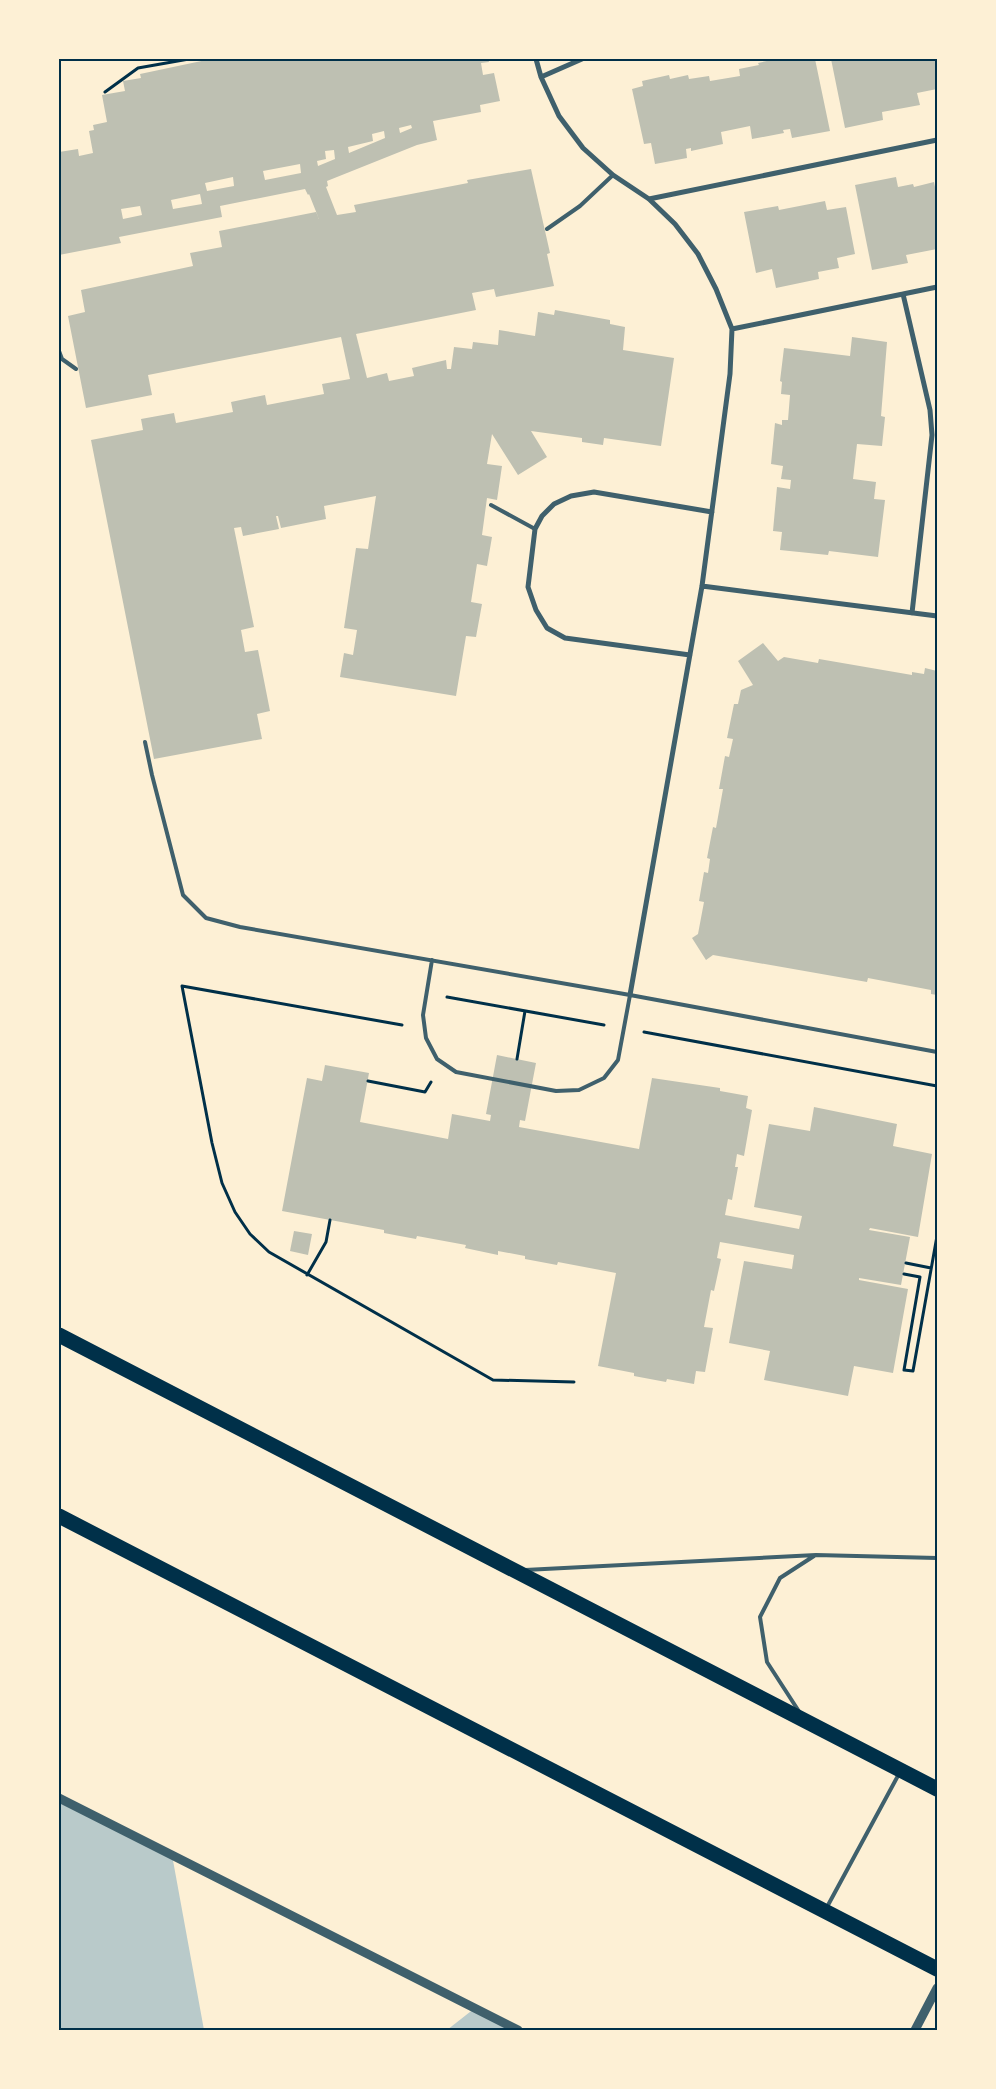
<svg xmlns="http://www.w3.org/2000/svg" width="996" height="2089" font-family="Roboto,sans-serif">
  <style>
    .green { fill: #b9caca }
    .building { fill: #bec0b2; fill-rule: evenodd }
    .lines { fill: none; stroke-linecap: round; stroke-linejoin: round }
    .path { stroke: #003049; stroke-width: 3 }
    .service { stroke: #3f606c; stroke-width: 4 }
    .minor { stroke: #3f606c; stroke-width: 5 }
    .tertiary { stroke: #3f606c; stroke-width: 9 }
    .motorway { stroke: #003049; stroke-width: 15 }
    .neatline { fill: none; stroke: #003049; stroke-width: 2 }
  </style>
  <rect width="100%" height="100%" fill="#fdf0d5"/>
  <path class="green" d="M59,1798l113,57 32,175h-145z
    M475,2008l43,22h-71z"/>
  <path class="building" d="M211,59h277l1,3 -8,1 2,12 11,-2 6,28 -20,4 1,7 -48,9 4,19 -20,5 -90,36 1,5 -2,1 11,28 19,-3 -2,-7 114,-22 -1,-3 64,-11 19,84 -3,1 7,32 -58,11 -2,-8 -22,4 4,17 -120,24 11,44 20,-5 2,8 25,-5 -2,-8 34,-8 1,9h4l3,-22 18,2 1,-7 25,3 1,-15 36,6 3,-24 16,3 1,-5 55,10v4l15,3 -2,23 51,8 -13,88 -57,-8 -1,7 -21,-3v-4l-51,-7 16,26 -29,18 -26,-41 -5,30 15,2 -5,34 -10,-2 -5,37 10,2 -5,29 -10,-2 -6,38 11,2 -6,33 -10,-1 -10,60 -116,-19 4,-24 9,2 4,-25 -13,-2 12,-80 12,1 8,-53 -52,10 2,13 -45,9 -3,-12h-2l3,13 -36,7 -2,-9 -7,1 20,99 -13,3 4,22 13,-2 12,61 -13,3 5,25 -108,20 -63,-319 52,-10 -2,-11 33,-6 2,10 57,-11 -2,-10 34,-7 2,10 57,-11 -2,-10 28,-5 -9,-42 -193,38 4,20 -66,13 -18,-92 17,-4 -4,-22 112,-24 -3,-13 32,-6 -3,-16 97,-19 3,7 -10,-25 -1,1 -3,-6 -85,17 2,11 -103,20 2,6 -62,12v-103l19,-3 1,7 14,-3 -4,-22 5,-1 -1,-5 14,-3 -5,-27 23,-4 -2,-10 18,-3 -1,-4zM411,125l1,3 -12,5 -1,-5zM384,131l1,7 -36,15 -1,-6 25,-6 -1,-7zM334,150l1,9 -17,7 -1,-5 9,-2 -1,-8zM300,164l1,9 -36,7 -2,-9zM233,177l1,9 -27,5 -2,-8zM200,194l2,10 -29,5 -2,-9zM140,206l2,9 -19,4 -2,-10z
    M776,59h39l15,72 -38,7 -2,-9 -7,1 1,3 -32,6 -2,-13 -29,6 2,12 -32,7v-3l-5,1 1,9 -32,6 -4,-21 -7,1 -12,-55 11,-3 -1,-5 27,-6 1,4 18,-4 1,4 20,-3 1,5 30,-5 -1,-7 20,-4 -1,-2z
    M831,59h106v30l-20,4 3,12 -38,7 1,8 -38,8z
    M896,177l2,10 15,-3 1,3 20,-5 1,5 2,-1v63l-31,6 2,8 -36,7 -17,-85z
    M825,201l2,9 19,-3 9,47 -18,4 2,10 -21,4 1,7 -43,9 -4,-19 -16,4 -12,-61 34,-6 1,4z
    M852,337l35,5 -6,74 4,1 -3,29 -25,-2 -4,35 23,3 -2,17 11,1 -7,57 -49,-6 -1,4 -48,-5 2,-18 -9,-1 4,-44 13,2 1,-9 -10,-1 2,-13 -12,-2 4,-41 7,2v-5h6l2,-25 -9,-1 1,-12 -2,-1 4,-33 66,8z
    M763,643l15,18 6,-4 34,6 1,-4 93,16v-3l12,2 1,-6 12,3v324l-6,-1v-4l-63,-12 -1,4 -154,-27 -7,5 -14,-22 6,-4 6,-32 -5,-1 5,-29 4,1 2,-14 -3,-1 6,-31 3,1 7,-39h-4l6,-33 4,1 4,-18 -6,-1 7,-34h4l3,-14 12,-5 -15,-24z
    M497,1055l39,8 -11,58 -5,-1 -1,7 120,22 13,-71 68,10v3l28,5 -2,12 6,2 -8,46 -7,-2 -2,13h3l-6,33 -4,-1 -3,16 74,14 3,-13 -48,-9 15,-83 41,7 4,-24 83,17 -4,22 39,8 -14,83 -48,-9 -1,2 41,7 -9,48 -42,-7v2l49,9 -15,84 -39,-7 -6,30 -84,-16 6,-29 -41,-8 15,-82 48,8 2,-14 -74,-13 -3,16 4,1 -7,32 -3,-1 -7,37 9,1 -8,44 -9,-1 -2,13 -27,-5 -1,3 -32,-6v-3l-36,-7 18,-93 -58,-11 -1,3 -32,-6v-3l-27,-5v4l-33,-7 1,-3 -49,-9 -1,3 -32,-6v-3l-102,-19 25,-133 15,3 3,-16 44,8 -9,49 88,17 4,-25 38,7 1,-6 -5,-1z
    M294,1231l18,3 -4,21 -18,-4z"/>
  <g class="lines">
    <path class="path" d="M105,92l33,-24 51,-9
      M447,997l157,28
      M402,1025l-220,-39 30,157 10,40 13,29 15,22 19,18 224,128 81,2
      M644,1032l293,54
      M517,1059l8,-48
      M368,1081l57,11 6,-10
      M906,1263l25,5
      M904,1274l16,3 -16,93 9,1 24,-135
      M307,1275l19,-33 4,-22"/>
    <path class="service" d="M547,229l33,-23 33,-31
      M59,351l3,8 14,10
      M491,505l44,24
      M145,742l7,33 31,120 23,23 34,9 390,68 307,57
      M432,960l-9,55 3,23 11,21 19,13 100,19 23,-1 25,-12 14,-18 12,-65
      M525,1570l291,-15 121,3
      M800,1713l-33,-51 -7,-45 20,-39 34,-22
      M827,1907l73,-135"/>
    <path class="minor" d="M536,59l5,18 18,39 24,32 30,27 36,24 26,25 23,30 18,35 16,40 -2,45 -28,212 -72,409
      M541,77l41,-18
      M649,199l288,-59
      M903,294l34,-7
      M732,329l171,-35 27,116 2,25 -20,178
      M702,586l235,30
      M690,655l-125,-17 -18,-10 -11,-18 -8,-23 7,-58 7,-13 12,-12 17,-8 23,-4 118,20"/>
    <path class="tertiary" d="M59,1798l459,232
      M915,2030l22,-42"/>
    <path class="motorway" d="M59,1335l878,454
      M59,1516l878,453"/>
  </g>
  <rect width="996" height="2089" fill="none" stroke="#fdf0d5" stroke-width="120"/>
  <rect x="60" y="60" width="876" height="1969" class="neatline"/>
</svg>
